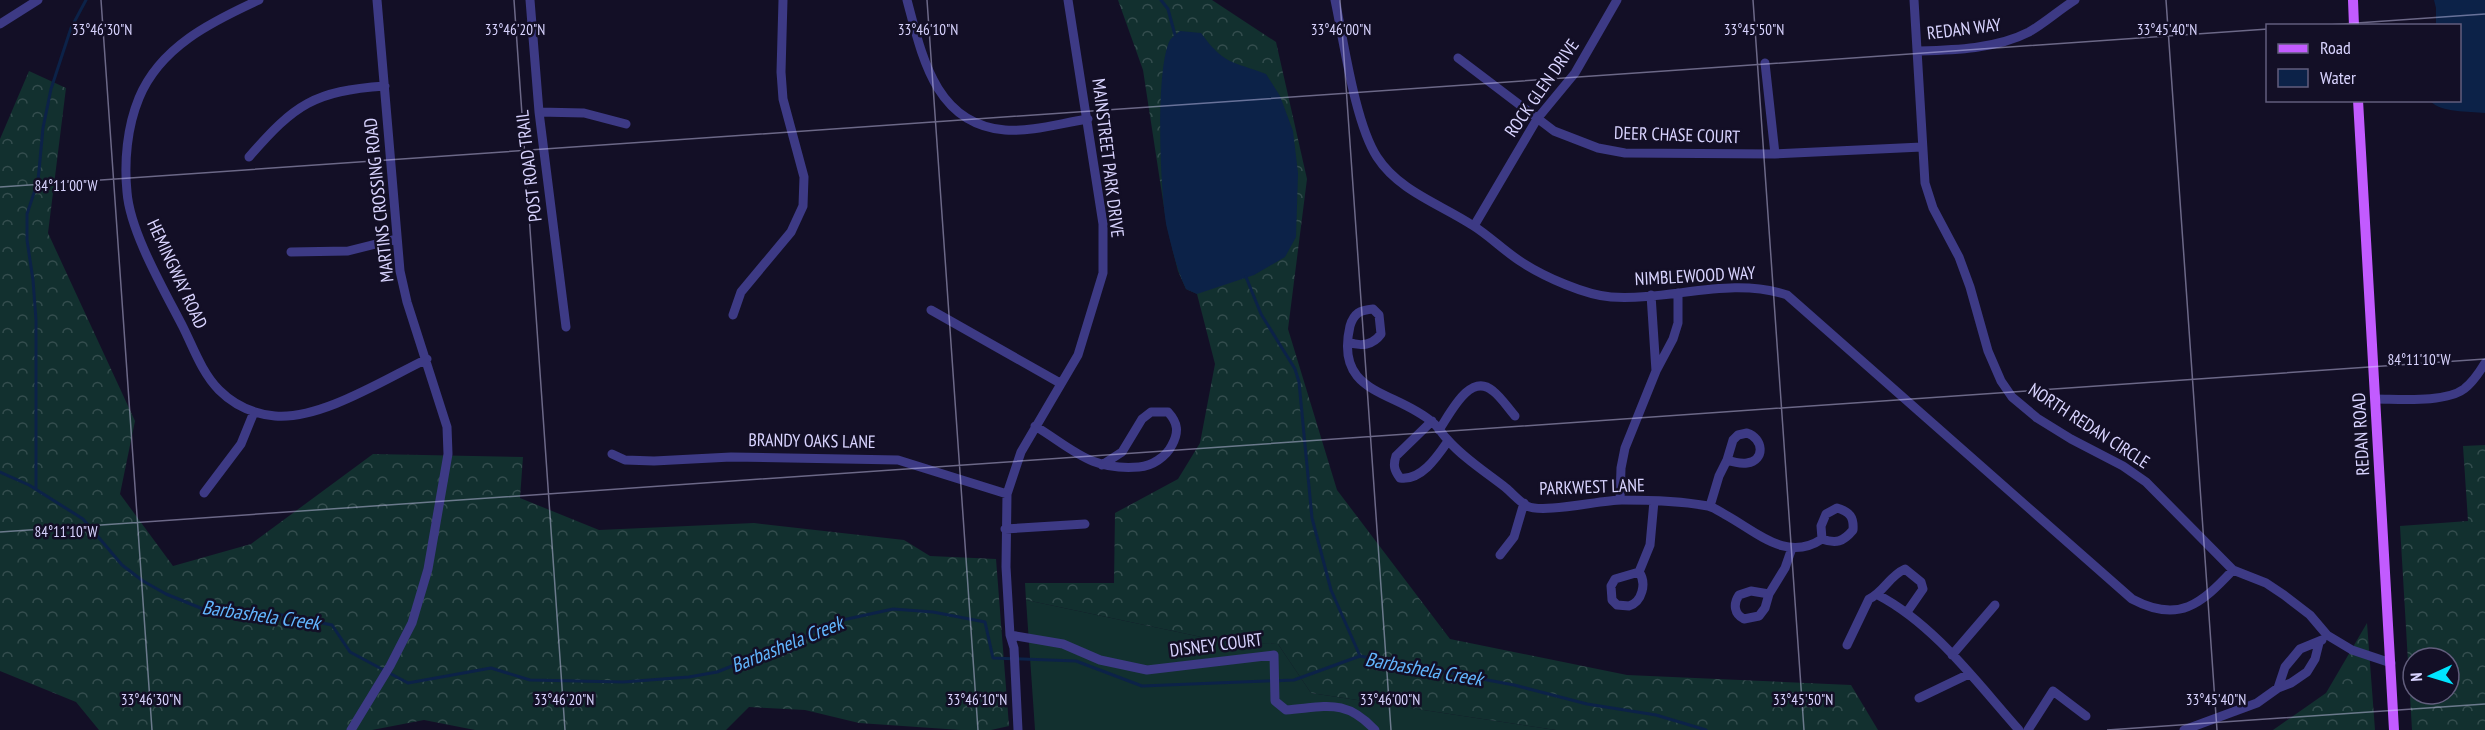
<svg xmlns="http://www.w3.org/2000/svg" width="2485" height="730" font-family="'PT Sans Narrow',sans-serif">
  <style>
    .grass { fill: #12302f }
    .forest { fill: url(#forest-crowns); fill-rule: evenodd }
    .water { fill: #0c2248 }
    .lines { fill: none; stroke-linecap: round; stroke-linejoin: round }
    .stream { stroke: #0c2248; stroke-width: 3 }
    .minor { stroke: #3d3a85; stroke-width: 9 }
    .major { stroke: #c25bff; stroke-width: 10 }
    .ticks { fill: none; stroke: #d9d4ff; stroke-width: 1.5; stroke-opacity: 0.45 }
    .labels { text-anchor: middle; stroke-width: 5; stroke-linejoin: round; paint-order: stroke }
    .street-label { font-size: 18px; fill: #d9d4ff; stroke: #130f26 }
    .water-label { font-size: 20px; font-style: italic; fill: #62b6ff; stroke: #130f26 }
    .ticks-label { font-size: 15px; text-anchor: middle; fill: #d9d4ff; stroke: #130f26; stroke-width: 5; stroke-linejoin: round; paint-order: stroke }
  </style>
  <defs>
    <pattern id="forest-crowns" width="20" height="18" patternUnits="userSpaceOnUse" patternTransform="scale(1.5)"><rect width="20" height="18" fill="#12302f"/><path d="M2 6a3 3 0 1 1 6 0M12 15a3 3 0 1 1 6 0" fill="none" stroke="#344d4e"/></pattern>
  </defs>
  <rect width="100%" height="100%" fill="#130f26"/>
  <path class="grass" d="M1026,600l204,43 48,1 33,49 245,37h-521z"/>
  <path class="forest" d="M1118,0h94l64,42 31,137 -19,150 49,161 113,149 177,36 224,10 27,45h-322l-245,-37 -33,-49 -48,-1 -204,-43 -1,-17h89l1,-70 63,-34 22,-36 15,-79 -18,-70 -11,-5 -8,-18 -11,-44 -24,-157z
    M29,71l37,17 -18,145 87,188 -15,73 53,72 78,-22 122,-90 150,3 -3,41 79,32 155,-7 150,17 26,16 66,3 13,167 -18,4h-30l-102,-7 -54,-13 -56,-3 -23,23h-251l-51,-10 -52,10h-273l-23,-28 -76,-31v-532z
    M2485,445v285h-73l-12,-204 68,-5 -5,-75zM2413,658h36v36h-36z
    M2367,623l8,107h-102l53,-37z"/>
  <path class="water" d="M2434,0h51v113c-17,-2 -43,0 -55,-12l30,-1v-74l-24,-1v-17z
    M1180,31l21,2c23,32 31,28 65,41l14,22 13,35 5,42 -2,64 -11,20 -31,18 -57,19 -11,-5c-9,-19 -14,-40 -19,-61 -7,-34 -12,-159 3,-188 2,-3 7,-6 10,-9z"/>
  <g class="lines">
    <path class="stream" d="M1161,0l7,9 7,26
      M1246,277l15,37 34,55 4,13 13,136 19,72 29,66
      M0,472l29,13 54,34 39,46 21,16 23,13 37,15 64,3 65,13 18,27 58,31 83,-15 39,12 93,2 66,-5 28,-5 88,-35 24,-14 64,-14 40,3 52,10 8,36 83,3 66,25 152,-6 66,-24 154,29 73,19 69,11 50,15
      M36,489v-169l-3,-40 -6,-40v-26l11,-33 5,-53 8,-39 20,-61 15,-28"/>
    <path class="minor" d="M259,0c-48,22 -99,47 -120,98 -12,29 -15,64 -12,94 3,40 37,98 56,135 10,20 19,46 36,63 15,15 35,24 56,26 46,4 110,-37 152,-57
      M530,0l9,112 27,215
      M907,0c15,56 28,124 98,130 27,2 56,-7 83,-11
      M1335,0c9,42 20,123 42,157 22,34 63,47 95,68 18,11 33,27 51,38 22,14 62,32 88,34 59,4 119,-21 176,-2l345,304c47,25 69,5 101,-29
      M1914,0l11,183 8,25 26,49 11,30 18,64 13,30 11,16 25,21 34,21 52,27 23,16 87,88 33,13 18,12 26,20 17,20 25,15 39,13
      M0,24l38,-24
      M1918,51c36,-1 78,-2 111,-19 16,-9 30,-22 46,-32
      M1458,58l96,73 44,17 27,5 150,1 147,-7
      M1765,63l10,91
      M539,112l45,1 42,11
      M249,157c46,-53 65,-66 136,-71
      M1474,226l63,-107 38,-46 42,-73
      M291,252l57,-1 48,-12
      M1651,295l5,76
      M931,310l129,73
      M733,315l8,-23 50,-60 12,-26 1,-29 -21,-78 -2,-27 2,-72
      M1348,342c13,5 25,3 33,-8l-2,-19 -6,-6c-13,1 -19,4 -23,17 -16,69 45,64 82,96 6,4 10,12 15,17 16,19 40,34 59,49 6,5 14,14 21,18 16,8 73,-6 95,-6 27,0 59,1 86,6 5,1 11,5 16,8 32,17 62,49 98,25 14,5 21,3 31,-9 1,-13 -3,-18 -16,-22l-11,6 -5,12 1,13
      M2376,399c24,0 69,4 88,-10 9,-7 15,-16 21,-26
      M1432,421l-36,35c-3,9 -2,14 4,22 21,3 37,-21 48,-37
      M1035,426c38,23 55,45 104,41 13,-1 27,-10 33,-22 7,-13 6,-22 -4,-33h-17l-9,7 -20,33 -20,13
      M1439,430c11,-16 31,-59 54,-39 8,6 15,17 22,25
      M612,454l13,6 29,1 77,-4 167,3 109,34
      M204,493l37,-49 13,-32
      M1620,500l1,-32 4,-20 31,-77 17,-32 5,-16v-30
      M1710,506l9,-30 8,-16 6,-20 5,-5 9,-2c16,5 19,27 0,30 -7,1 -14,-1 -20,-3
      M1005,529l80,-5
      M1500,555l14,-18 10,-34
      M1639,572c8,11 3,30 -10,34l-12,-1 -5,-5 -1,-14 4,-7 24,-7 11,-27 4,-44
      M1769,594l-4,14 -6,8 -15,3c-10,-5 -11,-15 -5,-24l12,-4 18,3 16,-26 7,-20
      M1878,595c57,30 99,88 141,135
      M1010,635l53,9 37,16 47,10 127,-15 1,46 11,9c40,-3 59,-12 89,20
      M1847,645l22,-46c15,-7 20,-23 36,-30l16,13 2,7 -16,23
      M1952,655l43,-50
      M2278,688l7,-21 15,-18 22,-9
      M1919,698l50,-24
      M351,730l39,-64 22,-43 16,-54 20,-115 -1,-27 -40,-125 -7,-31 -23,-271
      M1018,730l-4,-82 -4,-13 -4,-68 1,-73 14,-42 57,-97 25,-82v-49l-35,-224
      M2028,730l25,-39 33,25
      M2184,730l73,-27 21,-15 13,-5 16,-11 8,-13 4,-16"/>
    <path class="major" d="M2353,0l1,26
      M2358,100l36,630"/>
  </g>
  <path class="ticks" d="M101,0l51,730M514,0l51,730M927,0l51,730M1340,0l51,730M1753,0l51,730M2166,0l51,730M2314,26l171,-12M0,187l2268,-158M0,532l2485,-173M2107,730l378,-26"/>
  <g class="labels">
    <g class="street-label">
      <text transform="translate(1964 29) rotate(-7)" y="6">REDAN WAY</text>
      <text transform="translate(1542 88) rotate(-55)" y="6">ROCK GLEN DRIVE</text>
      <text transform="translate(1677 135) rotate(2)" y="6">DEER CHASE COURT</text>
      <text transform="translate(1108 158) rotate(83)" y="6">MAINSTREET PARK DRIVE</text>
      <text transform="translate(529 166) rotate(-97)" y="6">POST ROAD TRAIL</text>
      <text transform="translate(379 200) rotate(-96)" y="6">MARTINS CROSSING ROAD</text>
      <text transform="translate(177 274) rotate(65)" y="6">HEMINGWAY ROAD</text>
      <text transform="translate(1695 276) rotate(-3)" y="6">NIMBLEWOOD WAY</text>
      <text transform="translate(2089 426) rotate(33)" y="6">NORTH REDAN CIRCLE</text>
      <text transform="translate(2361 434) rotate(-93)" y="6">REDAN ROAD</text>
      <text transform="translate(812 441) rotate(1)" y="6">BRANDY OAKS LANE</text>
      <text transform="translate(1592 487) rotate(-2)" y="6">PARKWEST LANE</text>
      <text transform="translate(1216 645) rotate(-7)" y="6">DISNEY COURT</text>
    </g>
    <g class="water-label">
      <text transform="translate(261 615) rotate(8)" y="7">Barbashela Creek</text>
      <text transform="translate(787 644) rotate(-22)" y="7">Barbashela Creek</text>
      <text transform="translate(1424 669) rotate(10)" y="7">Barbashela Creek</text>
    </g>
  </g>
  <g class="ticks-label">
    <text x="102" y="35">33°46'30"N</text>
    <text x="515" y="35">33°46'20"N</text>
    <text x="928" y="35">33°46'10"N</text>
    <text x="1341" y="35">33°46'00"N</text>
    <text x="1754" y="35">33°45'50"N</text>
    <text x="2167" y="35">33°45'40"N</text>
    <text x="66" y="191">84°11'00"W</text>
    <text x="2419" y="365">84°11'10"W</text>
    <text x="66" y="537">84°11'10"W</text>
    <text x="151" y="705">33°46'30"N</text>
    <text x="564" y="705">33°46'20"N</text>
    <text x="977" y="705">33°46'10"N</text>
    <text x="1390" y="705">33°46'00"N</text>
    <text x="1803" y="705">33°45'50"N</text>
    <text x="2216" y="705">33°45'40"N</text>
  </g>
  <rect x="2266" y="24" width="195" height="78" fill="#130f26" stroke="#625e7d" stroke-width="1.5"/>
  <rect x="2278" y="44" width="30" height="9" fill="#c25bff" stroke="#625e7d" stroke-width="1.5"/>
  <text x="2320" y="54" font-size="18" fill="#d9d4ff">Road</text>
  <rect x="2278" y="69" width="30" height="18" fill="#0c2248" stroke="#625e7d" stroke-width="1.5"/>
  <text x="2320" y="84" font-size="18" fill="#d9d4ff">Water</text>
  <g transform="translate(2431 676) rotate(266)"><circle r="28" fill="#130f26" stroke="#625e7d" stroke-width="1.5"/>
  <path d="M0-4.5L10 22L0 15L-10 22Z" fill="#00e5ff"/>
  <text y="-9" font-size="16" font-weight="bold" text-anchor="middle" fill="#d9d4ff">N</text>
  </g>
</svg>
